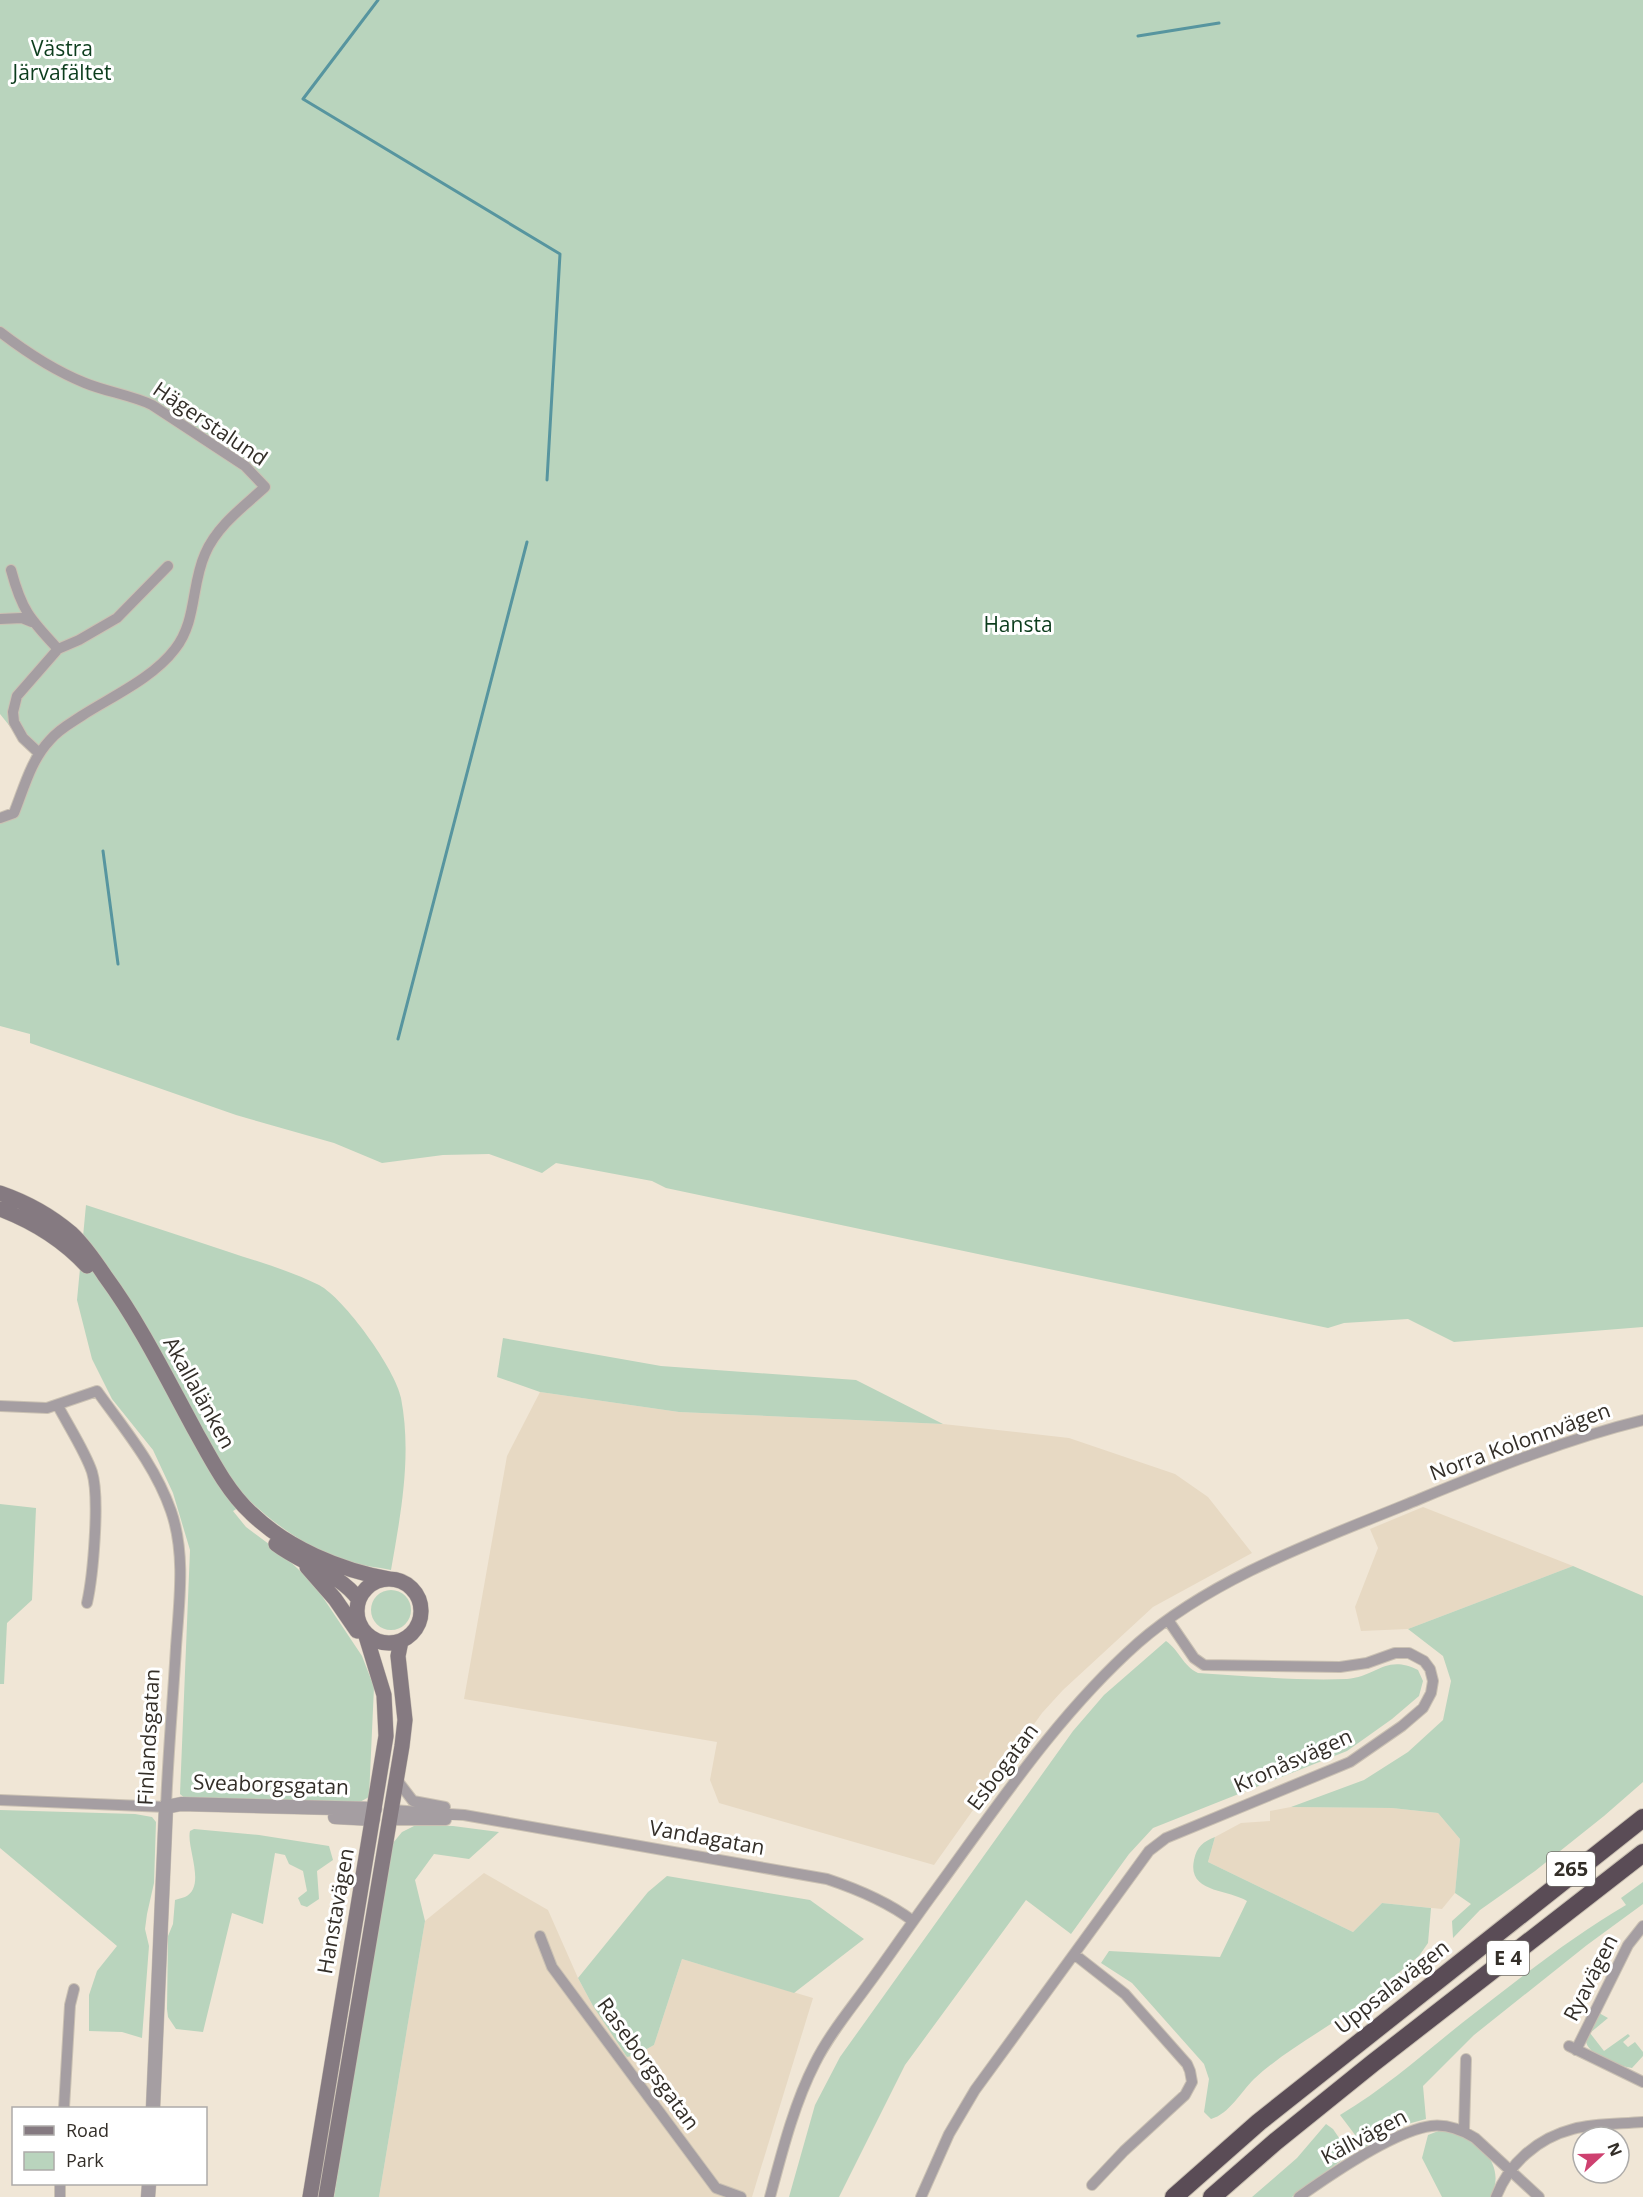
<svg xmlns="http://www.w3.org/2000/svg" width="1643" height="2197" font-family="'Open Sans',sans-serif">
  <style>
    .built { fill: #e7d9c3 }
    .green { fill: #b9d4bd }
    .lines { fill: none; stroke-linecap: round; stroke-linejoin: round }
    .stream { stroke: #57959f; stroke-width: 3 }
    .minor-casing { stroke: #cac1b3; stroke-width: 12 }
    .tertiary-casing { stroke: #cac1b3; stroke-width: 15 }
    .secondary-casing { stroke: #cac1b3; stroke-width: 16 }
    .motorway-casing { stroke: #cac1b3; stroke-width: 20 }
    .minor { stroke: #a59ea2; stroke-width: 10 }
    .tertiary { stroke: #a59ea2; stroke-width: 14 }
    .secondary { stroke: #857a81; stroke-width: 15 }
    .motorway { stroke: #5a4c56; stroke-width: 18 }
    .labels { text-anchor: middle; stroke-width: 6; stroke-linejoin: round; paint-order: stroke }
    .shield { fill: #fff; stroke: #706d68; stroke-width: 1.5 }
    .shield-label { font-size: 20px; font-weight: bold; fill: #332e28 }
    .park-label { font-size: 21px; fill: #0c3d1d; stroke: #fff }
    .street-label { font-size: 21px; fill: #332e28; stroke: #fff }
  </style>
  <rect width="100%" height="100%" fill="#f0e6d6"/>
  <path class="built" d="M540,1392l139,20 264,12 126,14 106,36 33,23 44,56 -99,54 -90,83 -21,23 -108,152 -215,-62 -9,-23 7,-38 -253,-43 43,-243z
    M1423,1507l150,59 -165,63 -47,2 -6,-24 23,-59 -8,-19z
    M1291,1807l101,1 46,5 22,26 -5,54 -13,16 -60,-6 -29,29 -145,-70 7,-25 26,-14 29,-2v-10z
    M484,1873l64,37 30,68 15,28 43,49 18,-10 28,-86 131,39 -61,199h-373l46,-276z"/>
  <path class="green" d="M0,0h1643v1327l-189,15 -46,-23 -64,4 -16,5 -662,-140 -14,-7 -96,-18 -14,10 -53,-19 -46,1 -61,8 -48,-20 -98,-28 -206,-72v-9l-30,-8v-202l12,-5 6,-30 14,-35 -32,-40z
    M86,1205c48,16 96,31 143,47 30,10 62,19 90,33 25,13 77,85 82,113 11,57 0,115 -10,172 -14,-3 -28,-4 -42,-8 -37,-11 -71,-35 -99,-61l-17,10 13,16 35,26 33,31 48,72 12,31 -5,110 -11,6 -171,-3 -7,-6 10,-244 -17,-57 -20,-43 -41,-51 -20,-40 -15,-59z
    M503,1338l158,28 195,14 87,44 -264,-12 -139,-20 -43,-15z
    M0,1504l36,4 -4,92 -25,23 -3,61h-4z
    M1573,1566l70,30v186l-39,34 -69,55 -55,39 -27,28 -1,-17 19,-17 -16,-11 5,-54 -22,-26 -46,-5 -101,-1 73,-27 44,-28 35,-32 8,-39 -8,-25 -35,-27z
    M371 1610a20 20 0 1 1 40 0a20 20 0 1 1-40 0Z
    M1166,1641c13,9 17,25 32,32 49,3 100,8 149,6 30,-2 38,-25 71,-9l5,11 -4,15 -27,23 -45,32 -194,77 -24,26 -58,80 -45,-34 -121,165 -66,132h-50l26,-92 25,-48 233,-326 31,-36z
    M0,1810l135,4 17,3 4,5 -2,61 -7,31 -2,15 4,17 -7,92 -20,-6 -33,-1v-36l8,-24 20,-25 -117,-98z
    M416,1825l37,1 46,6 -30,27 -35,-5 -19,26 10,41 -46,276h-45c18,-118 40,-236 59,-354l9,-11z
    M194,1829l65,6 70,11 4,14 -16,11 2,28 -12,8 -6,-2 -3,-7 9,-7 -4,-20 -14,-7 -4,-9 -10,-2 -12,71 -31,-11 -29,119 -27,-3 -8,-12 -1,-8 1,-73 5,-12 2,-24c3,-1 7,-2 10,-3 22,-10 1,-50 5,-66z
    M1215,1837l-7,25 145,70 29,-29 49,5 -3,35 -9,13c-26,21 -51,44 -79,62 -30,20 -60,37 -86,61 -13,13 -25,35 -43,40l-7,-7 5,-33 -5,-15 -72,-81 -31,-20 8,-12 111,6 27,-56c-19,-12 -60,-8 -53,-41 3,-14 9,-18 21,-23z
    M667,1876l143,24 54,39 -70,54 -112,-34 -28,86 -18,10 -9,2 -34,-51 -15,-28 70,-86z
    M1643,1882v22l-56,41 -113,90 -51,51 3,33 -26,7 -35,22 -25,-33c44,-26 82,-60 122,-92 53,-41 106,-84 164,-118l-5,-7z
    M1599,2013l9,5 -18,15 14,18 24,-17 2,2 -7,6 5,5 7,-5 8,10v4l-11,12c-12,-2 -48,-14 -46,-29 1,-8 9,-18 13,-26z
    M1326,2124l7,5 17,25 -58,43h-40l45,-39z
    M1441,2130c6,1 14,1 19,3 25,11 46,38 30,64h-48l-20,-39 6,-23z"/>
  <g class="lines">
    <path class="stream" d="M378,0l-75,99 257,155 -13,226
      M1138,36l81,-13
      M103,851l15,113
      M398,1039l129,-497"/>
    <g class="minor-casing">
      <path id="minor" d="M0,332c26,20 55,39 85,51 22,9 46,12 67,22l93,61 20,21c-22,20 -48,39 -60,67 -14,31 -8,67 -30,95 -22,29 -62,47 -92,66 -12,8 -24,14 -33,25 -19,20 -26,48 -36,73l-14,5
        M11,570c11,41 19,49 47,79
        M0,619l22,-1 10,4
        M39,753l-16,-15 -9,-16 -1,-10 4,-16 41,-47 21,-9 38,-22 51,-52
        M0,1406l47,2 50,-17c28,39 58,74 74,120 15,43 8,92 5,136 -3,53 -8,107 -10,160l-166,-7
        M58,1406c10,19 28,47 34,66 8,26 1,104 -5,131
        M397,1780l16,21 32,6
        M392,1810l72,5 363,64c30,10 61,23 86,42
        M390,1820h56
        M540,1936l12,31 164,221 25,9
        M1074,1954l51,40 62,70 3,7 2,11 -7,13 -61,56 -32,34
        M1569,2046l74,36
        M1576,2050l52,-105 15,-19
        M64,2108l6,-103 4,-16
        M1464,2131l2,-72
        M60,2197v-13
        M770,2197c12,-45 24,-93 45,-134 14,-28 34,-52 52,-77 23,-31 45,-64 68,-95 63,-86 123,-177 203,-248 75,-65 176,-101 267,-138 78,-32 156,-65 238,-85
        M921,2197l28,-63 26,-44 174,-239 17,-13 184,-76 52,-36 21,-18 8,-15 2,-12 -3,-12 -6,-8 -15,-8h-14l-28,10 -27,4 -136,-2 -10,-7 -26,-38
        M1299,2197c31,-22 95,-66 132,-71 16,-2 31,4 44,12l64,59
        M1496,2197c13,-34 42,-59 77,-68 22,-6 48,-5 70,-7"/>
    </g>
    <g class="tertiary-casing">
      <path id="tertiary" d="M166,1807l15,-3 194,5
        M335,1817l38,2
        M153,2108l13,-301
        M148,2197l1,-13"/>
    </g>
    <g class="secondary-casing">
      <path id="secondary" d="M0,1193c26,9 50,22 71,40 13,12 24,28 34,43 36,49 63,105 92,158 15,27 31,58 54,79 36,35 89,57 138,66
        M0,1209c34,13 62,30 87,57
        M276,1544c26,20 64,29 83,56
        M307,1567l28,32 22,32
        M357 1611a32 32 0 1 1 64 0a32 32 0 1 1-64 0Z
        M310,2197l76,-461 -2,-41 -19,-62
        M326,2197l76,-451 3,-26 -7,-64 3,-15"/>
    </g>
    <g class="motorway-casing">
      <path id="motorway" d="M1174,2197l85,-75 384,-304
        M1212,2197l63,-55 98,-79 270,-210"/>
    </g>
    <use href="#minor" class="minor"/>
    <use href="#tertiary" class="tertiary"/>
    <use href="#secondary" class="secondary"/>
    <use href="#motorway" class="motorway"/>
  </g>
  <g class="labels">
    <g class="shield">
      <rect x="1547" y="1852" width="48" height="34" rx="4.5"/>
      <rect x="1487" y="1941" width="42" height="34" rx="4.5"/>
    </g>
    <g class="shield-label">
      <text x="1571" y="1876">265</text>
      <text x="1508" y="1965">E 4</text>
    </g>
    <g class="park-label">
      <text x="62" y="56">Västra<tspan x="62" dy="24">Järvafältet</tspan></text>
      <text x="1018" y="632">Hansta</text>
    </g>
    <g class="street-label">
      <text transform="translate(210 424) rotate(34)" y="7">Hägerstalund</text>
      <text transform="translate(199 1393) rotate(61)" y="7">Akallalänken</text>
      <text transform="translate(1520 1442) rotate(-20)" y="7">Norra Kolonnvägen</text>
      <text transform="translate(149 1737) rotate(-87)" y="7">Finlandsgatan</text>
      <text transform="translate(1293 1761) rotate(-24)" y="7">Kronåsvägen</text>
      <text transform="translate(1003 1767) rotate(-53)" y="7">Esbogatan</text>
      <text transform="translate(271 1785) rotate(2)" y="7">Sveaborgsgatan</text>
      <text transform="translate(707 1838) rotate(10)" y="7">Vandagatan</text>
      <text transform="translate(336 1911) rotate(-80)" y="7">Hanstavägen</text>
      <text transform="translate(1591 1978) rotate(-63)" y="7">Ryavägen</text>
      <text transform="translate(1392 1987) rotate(-38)" y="7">Uppsalavägen</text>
      <text transform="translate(648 2064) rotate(54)" y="7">Raseborgsgatan</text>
      <text transform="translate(1364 2137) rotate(-28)" y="7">Källvägen</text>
    </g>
  </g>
  <rect x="12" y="2107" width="195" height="78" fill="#ffffff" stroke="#adaba9" stroke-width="1.5"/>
  <rect x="24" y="2126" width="30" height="9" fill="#857a81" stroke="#adaba9" stroke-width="1.5"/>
  <text x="66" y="2137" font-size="18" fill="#332e28">Road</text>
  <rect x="24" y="2152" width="30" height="18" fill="#b9d4bd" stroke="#adaba9" stroke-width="1.5"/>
  <text x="66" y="2167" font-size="18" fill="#332e28">Park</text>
  <g transform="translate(1601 2155) rotate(68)"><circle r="28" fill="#ffffff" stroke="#adaba9" stroke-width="1.5"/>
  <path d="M0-4.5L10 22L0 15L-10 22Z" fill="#ce4170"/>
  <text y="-9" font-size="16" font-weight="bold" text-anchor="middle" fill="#332e28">N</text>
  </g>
</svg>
